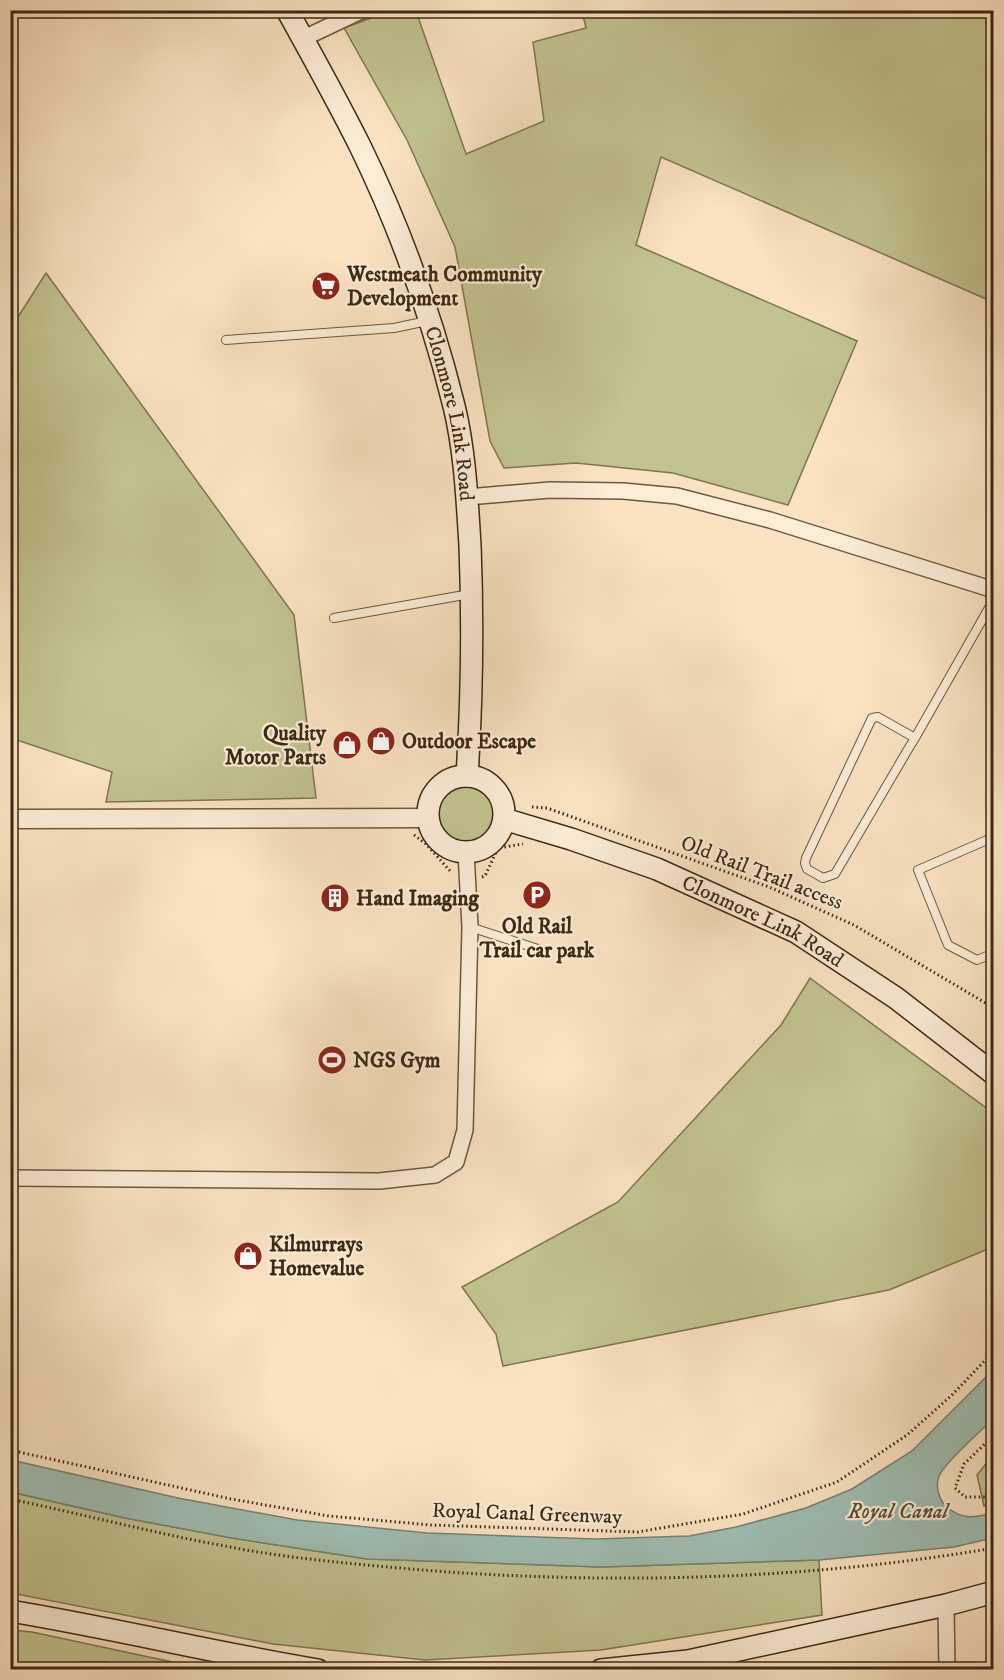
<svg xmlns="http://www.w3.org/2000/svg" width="1004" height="1680" font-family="'IM FELL DW Pica',serif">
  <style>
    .green { fill: #c2c390; stroke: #7f7652; stroke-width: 1.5 }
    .water { fill: #9fbeb4; stroke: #778274; stroke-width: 1.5 }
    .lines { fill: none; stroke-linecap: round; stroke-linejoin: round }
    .service-casing { stroke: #6c5840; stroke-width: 10 }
    .minor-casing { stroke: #6c5840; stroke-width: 18 }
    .tertiary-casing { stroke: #6c5840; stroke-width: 21 }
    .secondary-casing { stroke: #3c2914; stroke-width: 24 }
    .path { stroke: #3c2914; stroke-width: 3; stroke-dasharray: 1.5 3; stroke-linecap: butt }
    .service { stroke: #fcedd7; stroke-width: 8 }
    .minor { stroke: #fcedd7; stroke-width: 15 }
    .tertiary { stroke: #fcedd7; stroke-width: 18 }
    .secondary { stroke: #fcedd7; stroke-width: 21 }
    .labels { text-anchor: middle; stroke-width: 4.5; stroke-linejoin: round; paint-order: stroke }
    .poi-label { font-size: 21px; font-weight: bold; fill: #3c2914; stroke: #fcedd7; text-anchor: start }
    .street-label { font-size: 21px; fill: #3c2914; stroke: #fcedd7 }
    .water-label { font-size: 22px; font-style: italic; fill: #554e3c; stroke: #fcedd7 }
  </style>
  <rect width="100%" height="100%" fill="#fbe3c2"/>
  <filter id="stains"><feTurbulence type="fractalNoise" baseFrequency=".00333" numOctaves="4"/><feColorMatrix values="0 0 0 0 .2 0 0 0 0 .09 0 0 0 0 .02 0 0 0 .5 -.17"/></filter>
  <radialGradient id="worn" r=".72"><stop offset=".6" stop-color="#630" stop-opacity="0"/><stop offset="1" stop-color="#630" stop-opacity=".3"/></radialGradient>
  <path class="green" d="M390,11h26l50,143 78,-33 -11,-79 53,-14 -4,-17h411v291l-332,-145 -25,88 221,96 -69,164 -115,-32 -97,-10 -72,5 -14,-27 -35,-194 -48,-107 -63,-112z
    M46,273l248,342 22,183 -210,4 6,-30 -101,-34v-410z
    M437 814a29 29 0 1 1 58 0a29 29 0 1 1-58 0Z
    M810,978l183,135v134l-104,43 -386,76 -7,-32 -34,-47 156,-85 163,-177z
    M993,1455v50l-9,1 -7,-31z
    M10,1492l115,26 107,20 135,21 235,8 217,-7 3,55 -221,35 -176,10 -152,-16 -262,-51z
    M10,1630l22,2 173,37 -55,1 -65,-8 -74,6z"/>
  <path class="water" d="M993,1370v49c-12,12 -48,43 -54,57 -4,10 0,24 7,30 16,15 29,11 47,7v25l-39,9 -135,13 -217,7 -235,-8 -135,-21 -107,-20 -114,-26v-32l167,38 119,22 130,13 169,6 93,-3 47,-9 70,-19 46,-19 60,-38z"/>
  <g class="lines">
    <g class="service-casing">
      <path id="service" d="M226,340l168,-12 33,-7
        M334,618l136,-24
        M915,738l-37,-21 -6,1 -66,140 -1,5 2,6 16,9 12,-4 72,-123 8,-13 79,-139
        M994,837l-76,33 30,75 29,15 17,-7
        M470,927l71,23"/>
    </g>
    <g class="minor-casing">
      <path id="minor" d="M302,39l61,-29
        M467,497l83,-7 73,1 54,5 93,24 224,70
        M10,1178l369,3 56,-6 21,-13 9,-32 5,-203 -4,-75
        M946,1605l1,65
        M83,1670h22"/>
    </g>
    <g class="tertiary-casing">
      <path id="tertiary" d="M10,819l418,-1"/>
    </g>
    <g class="secondary-casing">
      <g id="secondary">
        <path id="s1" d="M287,10c25,45 50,90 73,136 40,82 72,171 94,260 11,45 13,93 16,139 3,77 2,154 -3,231"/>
        <circle cx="466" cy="814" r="38"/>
        <path id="s2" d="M504,819l67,20 86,30 139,63 100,66 98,76"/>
        <path d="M10,1611c103,17 205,42 308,59"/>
        <path d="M601,1670l87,-9 258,-56 48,-13"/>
      </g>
    </g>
    <path class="path" d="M532,807l15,1 222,79 85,38 140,83
      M414,835l12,9 25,28
      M482,877l3,-1 13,-28 25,-4
      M994,1435l-30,29 -9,24 10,9h29
      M10,1450l221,49 98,17 102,9 207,7 105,-18 94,-32 70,-47 44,-39 43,-45
      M10,1499c72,15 143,34 215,47 65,13 131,18 197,24 190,15 384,10 572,-22"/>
    <use href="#service" class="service"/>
    <use href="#minor" class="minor"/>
    <use href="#tertiary" class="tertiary"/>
    <use href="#secondary" class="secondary"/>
  </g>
  <defs>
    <g id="supermarket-disc" transform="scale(1.5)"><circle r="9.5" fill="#8f2418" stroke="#fcedd7"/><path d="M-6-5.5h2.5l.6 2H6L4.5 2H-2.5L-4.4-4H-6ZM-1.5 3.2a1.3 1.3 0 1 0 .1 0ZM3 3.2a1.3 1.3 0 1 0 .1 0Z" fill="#fff"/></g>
    <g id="shop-disc" transform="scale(1.5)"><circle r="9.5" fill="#8f2418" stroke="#fcedd7"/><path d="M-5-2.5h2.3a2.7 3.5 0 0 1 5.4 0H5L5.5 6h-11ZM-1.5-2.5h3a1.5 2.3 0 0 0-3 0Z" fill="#fff"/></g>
    <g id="parking-disc" transform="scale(1.5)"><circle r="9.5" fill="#8f2418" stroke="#fcedd7"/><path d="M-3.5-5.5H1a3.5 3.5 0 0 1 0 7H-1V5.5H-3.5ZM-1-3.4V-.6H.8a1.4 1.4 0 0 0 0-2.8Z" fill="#fff"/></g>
    <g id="building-disc" transform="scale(1.5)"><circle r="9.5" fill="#8f2418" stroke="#fcedd7"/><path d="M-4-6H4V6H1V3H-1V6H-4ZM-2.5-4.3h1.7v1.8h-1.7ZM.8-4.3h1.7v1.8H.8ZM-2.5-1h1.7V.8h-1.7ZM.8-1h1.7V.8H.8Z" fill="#fff"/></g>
    <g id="stadium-disc" transform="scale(1.5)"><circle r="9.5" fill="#8f2418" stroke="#fcedd7"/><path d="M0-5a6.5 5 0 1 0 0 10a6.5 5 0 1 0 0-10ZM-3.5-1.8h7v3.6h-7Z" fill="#fff"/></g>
  </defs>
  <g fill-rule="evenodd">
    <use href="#supermarket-disc" x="326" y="286"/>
    <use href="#shop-disc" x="381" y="741"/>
    <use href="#shop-disc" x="347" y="745"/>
    <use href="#parking-disc" x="537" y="895"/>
    <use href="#building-disc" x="335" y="898"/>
    <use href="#stadium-disc" x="332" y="1060"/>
    <use href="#shop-disc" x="248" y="1256"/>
  </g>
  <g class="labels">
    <g class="poi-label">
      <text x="347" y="281">Westmeath Community<tspan x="347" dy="24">Development</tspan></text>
      <text x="326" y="740" text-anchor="end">Quality<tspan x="326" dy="24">Motor Parts</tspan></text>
      <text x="402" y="748">Outdoor Escape</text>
      <text x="356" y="905">Hand Imaging</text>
      <text x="537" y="933" text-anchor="middle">Old Rail<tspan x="537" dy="24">Trail car park</tspan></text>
      <text x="353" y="1067">NGS Gym</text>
      <text x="269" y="1251">Kilmurrays<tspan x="269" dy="24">Homevalue</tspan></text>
    </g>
    <g class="street-label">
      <text dy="7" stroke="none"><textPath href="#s1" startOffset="438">Clonmore Link Road</textPath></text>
      <text transform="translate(762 872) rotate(21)" y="7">Old Rail Trail access</text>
      <text dy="7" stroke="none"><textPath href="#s2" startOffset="279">Clonmore Link Road</textPath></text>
      <text transform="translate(527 1513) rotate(2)" y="7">Royal Canal Greenway</text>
    </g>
    <g class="water-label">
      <text x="898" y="1518">Royal Canal</text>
    </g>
  </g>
  <rect width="1004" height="1680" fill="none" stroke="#fbe3c2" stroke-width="36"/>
  <rect x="12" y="12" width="980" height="1656" fill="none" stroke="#3c2914" stroke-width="3"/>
  <rect x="18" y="18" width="968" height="1644" fill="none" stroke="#3c2914" stroke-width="1.5"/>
  <rect width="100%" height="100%" filter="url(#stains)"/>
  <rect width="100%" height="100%" fill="url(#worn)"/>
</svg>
